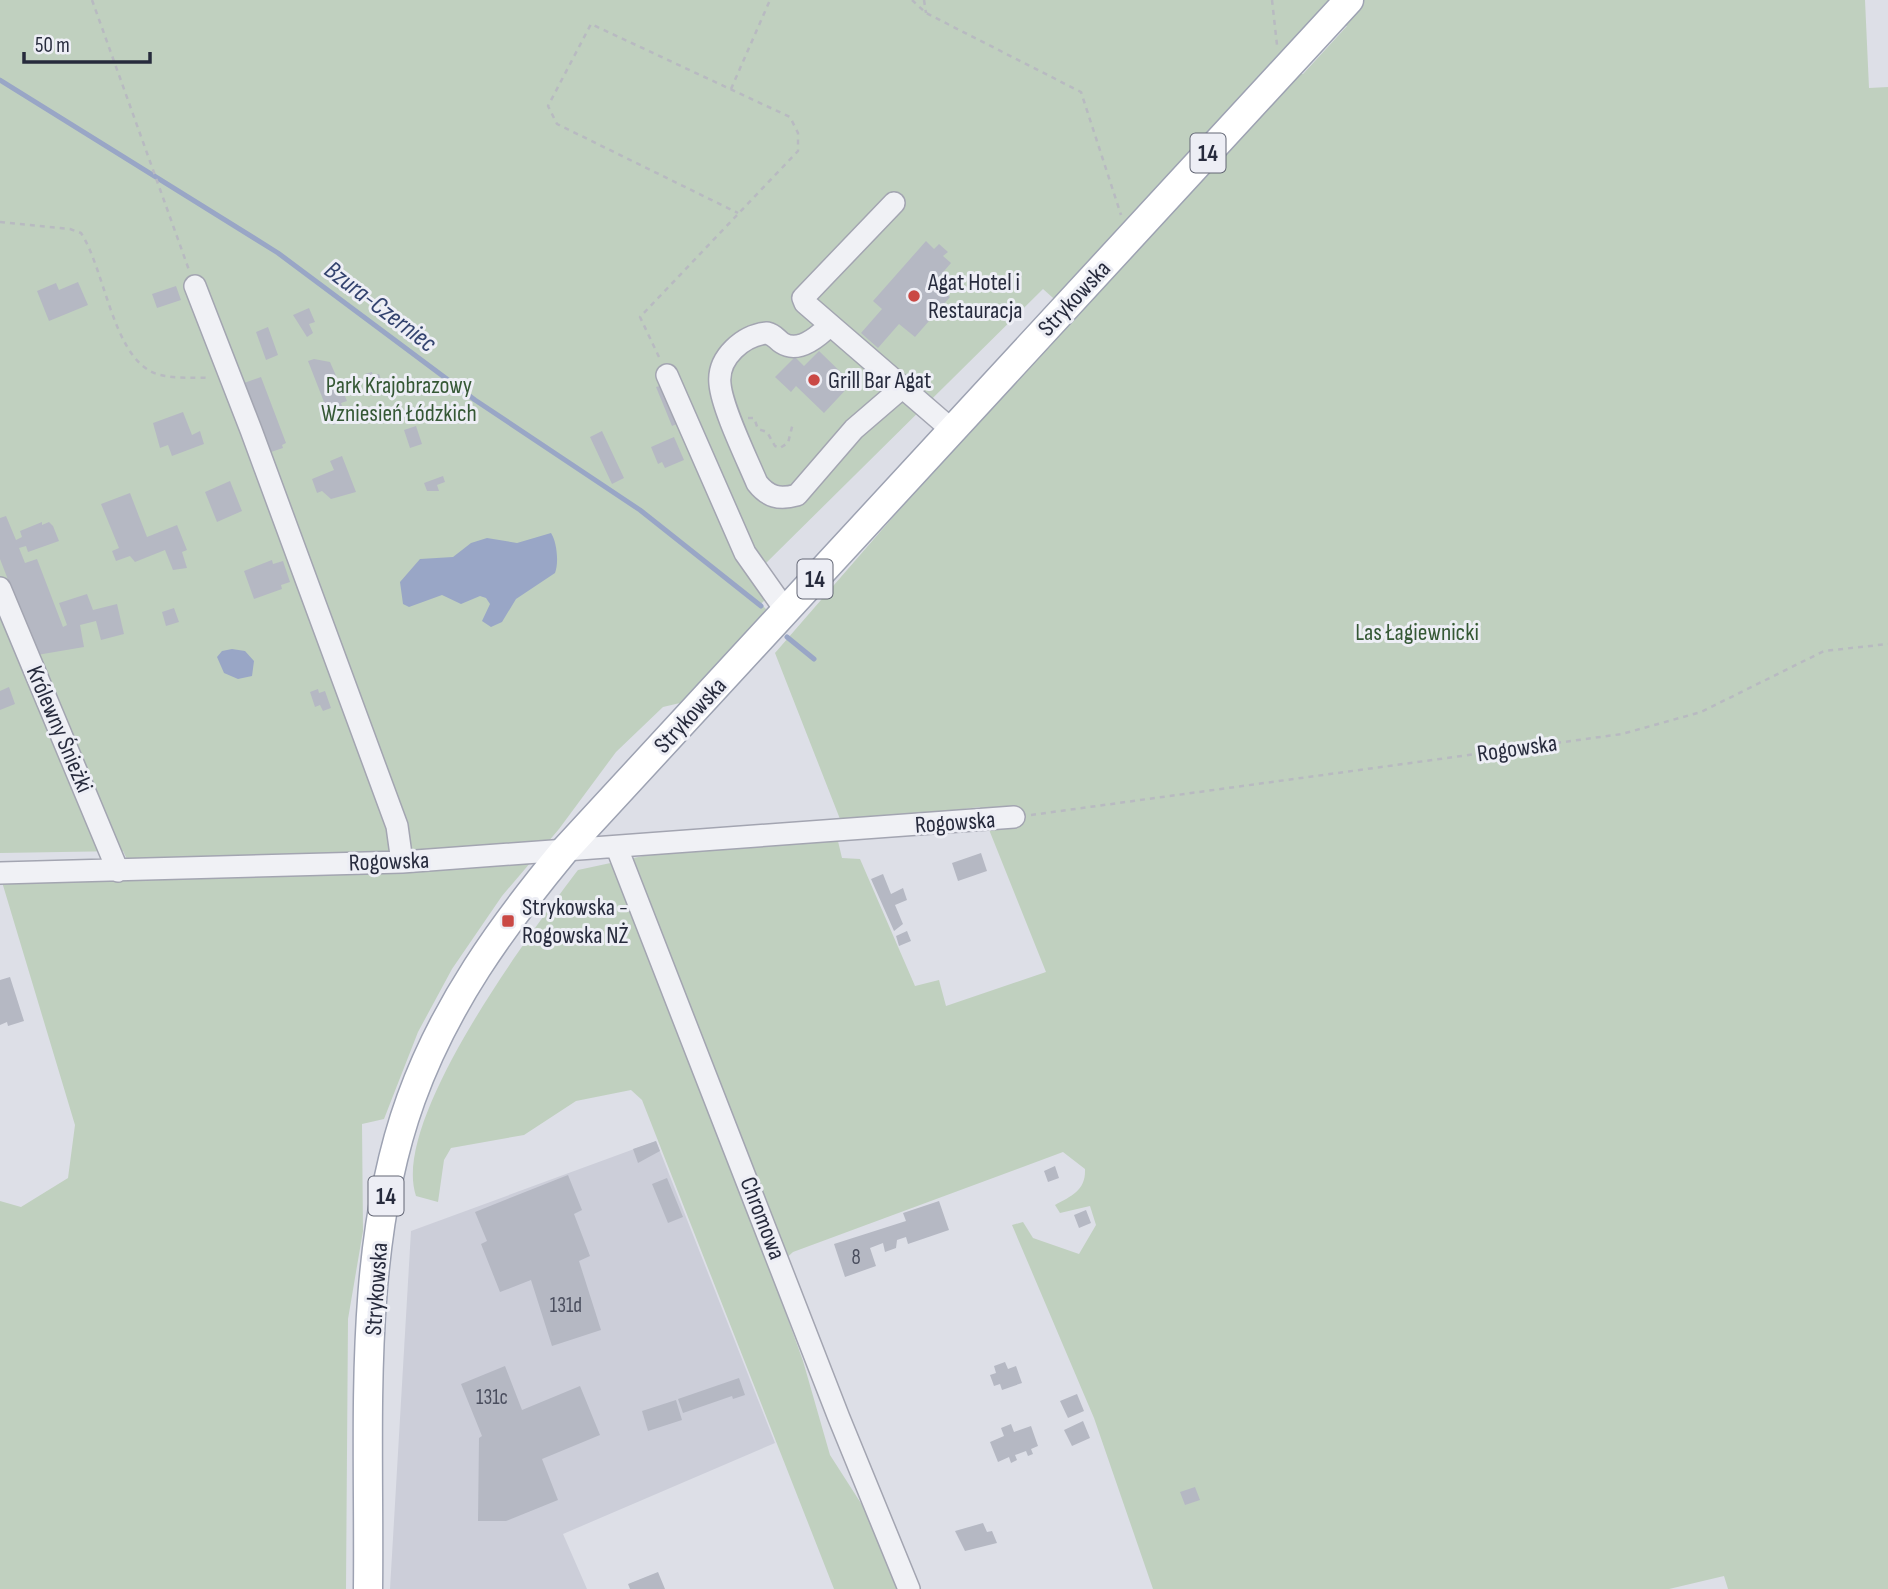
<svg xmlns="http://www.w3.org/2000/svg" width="1888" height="1589" font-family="'Sofia Sans Condensed',sans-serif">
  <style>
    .built { fill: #ccced9 }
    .green { fill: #c0d0bf; fill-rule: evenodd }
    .water { fill: #99a6c6 }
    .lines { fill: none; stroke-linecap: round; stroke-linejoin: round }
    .stream { stroke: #99a6c6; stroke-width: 5 }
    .building { fill: #b5b8c3 }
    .minor-casing { stroke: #a3a5b1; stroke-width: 24 }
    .major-casing { stroke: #9da2b2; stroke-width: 31 }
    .path { stroke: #b8bac1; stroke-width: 2.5; stroke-dasharray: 5 5; stroke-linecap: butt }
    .minor { stroke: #f0f1f5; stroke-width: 21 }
    .major { stroke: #fff; stroke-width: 28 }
    .poi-dot { fill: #ca4945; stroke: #edeef5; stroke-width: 2.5 }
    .labels { text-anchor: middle; stroke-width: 6; stroke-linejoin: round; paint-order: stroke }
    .number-label { font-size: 21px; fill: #4a4e5e }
    .shield { fill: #edeef5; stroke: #626674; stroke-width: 2 }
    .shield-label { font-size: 23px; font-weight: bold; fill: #272b3d }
    .poi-label { font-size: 24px; fill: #272b3d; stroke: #edeef5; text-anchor: start }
    .street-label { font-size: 24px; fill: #272b3d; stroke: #edeef5 }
    .park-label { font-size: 24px; fill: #355835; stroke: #edeef5 }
    .water-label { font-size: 26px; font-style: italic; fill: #33436f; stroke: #edeef5 }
  </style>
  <rect width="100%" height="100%" fill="#dddfe7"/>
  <path class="built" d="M656,1141l119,302 -212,91 24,55h-197l21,-358z"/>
  <path class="green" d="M0,0h1865l4,88 19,-1v1502h-160l-4,-13 -55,13h-516l-59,-171 -82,-193 11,-3 10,16 46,16 17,-29 -6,-19 -30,7 -5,-8c17,-9 31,-15 30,-36l-22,-17 -270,100 -22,20 32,89 27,94 34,53 35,81h-65l-192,-489 -11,-10 -55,11 -52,34 -73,13 -7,12 -6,42 -22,-6c-26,-76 115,-264 162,-326l79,-17 180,-16 5,21 18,1 55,127 24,-6 7,26 100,-34 -66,-165 -101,12h-39l-65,-166 295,-340 -27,-24 -283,280 19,16 -18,19 6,6 -87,93 -17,4 -47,45 -57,77 -57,67 -50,73 -34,63 -34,87 -22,5 1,107 -15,88 -2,270h-346v-388l21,6 47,-29 7,-53 -73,-243 134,-4 -13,-27 -123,2zM1307,24l40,2 -44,48 -41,-2z"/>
  <path class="water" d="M551,533c6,9 8,30 4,40l-39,26 -14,23 -11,5 -9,-6 8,-17 -4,-6 -6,-2 -19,8 -19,-9 -33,12 -6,-3 -3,-22 20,-23 33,-2 18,-14 16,-5 30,5z
    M232,649l13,2 9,10 -2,15 -14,3 -14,-6 -7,-16 5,-6z"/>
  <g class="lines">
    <path class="stream" d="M0,80l278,173 197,147 165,110 121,96
      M787,637l27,22"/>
  </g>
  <path class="building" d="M926,241l8,8 5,-5 9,8 -5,4 8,7 -13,15 12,11 -4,4 4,4 -35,40 -16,-13 -21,24 -17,-15 21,-24 -9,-8z
    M78,282l10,23 -39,16 -12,-30 19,-8 3,7z
    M176,286l5,14 -24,8 -5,-14z
    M309,308l6,14 -6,2 4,9 -6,4 -14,-22z
    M268,327l10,28 -12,5 -10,-28z
    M819,351l33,32 -28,30 -28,-27 -5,6 -16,-15 20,-20 9,9z
    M314,359l16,3 17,39 -6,2 5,13 5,-2 2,3 -20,8 -25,-64z
    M372,372l1,4 6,-2 3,8 -12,5 -5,-13z
    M261,377l25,66 -4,2 1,3 -12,4 -27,-69z
    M663,385l16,38 -7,3 -16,-39z
    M183,412l9,23 8,-4 4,13 -32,12 -4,-11 -8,3 -7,-25z
    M416,426l6,18 -12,4 -6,-18z
    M602,431l22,47 -12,6 -22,-47z
    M674,437l10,23 -19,8 -3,-6 -4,2 -7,-17z
    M342,456l14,36 -25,7 -9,-8 -5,2 -5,-14 22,-9 -4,-9z
    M443,476l2,6 -8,3 2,6h-12l-3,-8z
    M230,481l12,30 -25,11 -12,-30z
    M130,493l17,44 30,-12 10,25 -5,2 5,16 -14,2 -8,-20 -30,12 -5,-6 -14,5 -4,-10 7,-3 -18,-44z
    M6,516l10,24 6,-3 -2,-6 22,-9v3l7,-3 4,4 6,15 -31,11 -2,-6 -7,2 6,15 12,-4 26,68 4,-2 -8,-22 28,-9 6,16 24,-6 7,30 -23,6 -5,-19 -16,4 4,22 -47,8 -37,-96v-41z
    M272,560l1,4 10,-3 7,21 -9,3 1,4 -28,10 -10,-28z
    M174,608l5,14 -13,4 -4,-14z
    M9,687l6,17 -15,6v-19z
    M318,689l1,4 6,-2 6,17 -8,3 -3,-6 -5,2 -5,-15z
    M981,853l6,18 -29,10 -6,-18z
    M883,874l8,20 12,-6 4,12 -12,5 8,19 -9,7 -23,-52z
    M907,931l4,10 -12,5 -3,-10z
    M10,977l14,44 -16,5 -1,-4 -7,3v-45z
    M656,1141l4,10 -22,12 -5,-14z
    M1055,1166l4,12 -11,4 -4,-11z
    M568,1175l14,35 -8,4 16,42 -11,5 22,69 -49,16 -21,-66 -31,12 -19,-48 6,-3 -12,-29z
    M667,1178l16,39 -15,6 -16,-39z
    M939,1201l10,29 -41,14 -2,-7 -9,3 -1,8 -11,4 -2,-9 -13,5 6,18 -31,11 -11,-33 72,-23 -3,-8z
    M1086,1210l5,13 -12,5 -5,-13z
    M1005,1362l3,7 8,-3 6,17 -20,7 -2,-6 -6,2 -4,-11 6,-2 -2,-7z
    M505,1366l17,44 58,-24 20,49 -58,24 16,41 -52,21h-28l1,-83 3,-2 -21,-52z
    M739,1378l6,17 -12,4 -1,-3 -49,17 -5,-14z
    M1077,1394l7,17 -16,7 -8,-17z
    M676,1400l6,20 -34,11 -6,-20z
    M1083,1421l7,17 -18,8 -8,-16z
    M1011,1424l3,8 17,-6 7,20 -7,3 2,5 -5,2 -2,-5 -11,4 2,5 -6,3 -2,-6 -11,5 -8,-20 14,-6 -3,-8z
    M1195,1487l5,13 -15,5 -5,-13z
    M983,1523l4,9 5,-1 5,12 -32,8 -10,-20z
    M658,1572l7,17h-35l-2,-5z"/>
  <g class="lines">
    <g class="minor-casing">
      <path id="minor" d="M894,203l-91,95 2,5 147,127
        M195,286l56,144 146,396 5,36
        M830,325c-11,11 -31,29 -48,18 -6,-4 -7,-8 -15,-10 -23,2 -50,24 -47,51 2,24 27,75 37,99 11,14 22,17 40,12l57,-66 50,-43
        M667,375l78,178 41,58
        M0,588l118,283
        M617,848l222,570 70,171
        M0,873l402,-11 612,-45"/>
    </g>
    <g class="major-casing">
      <path id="major" d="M368,1589c2,-160 -12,-338 43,-490 34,-94 90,-172 153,-248l785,-851"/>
    </g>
    <path class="path" d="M92,0l97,270
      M912,0l14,13 155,79 40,123
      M924,0l2,13
      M1272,0l5,45
      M731,89l39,-89
      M0,222l70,7 11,4c23,35 31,117 69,138 16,9 42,6 59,7
      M659,357l-19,-40 158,-166v-18l-8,-16 -199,-93 -43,82 9,18 181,89
      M748,418h6l4,11 9,3 8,14 5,2 8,-5 5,-20
      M1031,815l591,-81 79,-22 123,-61 64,-7"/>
    <use href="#minor" class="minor"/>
    <use href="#major" class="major"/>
  </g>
  <g class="poi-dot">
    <circle cx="914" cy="296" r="7"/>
    <circle cx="814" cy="380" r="7"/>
    <rect x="501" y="914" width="14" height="14" rx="3.5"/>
  </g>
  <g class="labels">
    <g class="number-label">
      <text x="856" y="1264">8</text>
      <text x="566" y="1312">131d</text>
      <text x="492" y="1404">131c</text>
    </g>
    <g class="shield">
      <rect x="1190.5" y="133.5" width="35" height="39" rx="5"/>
      <rect x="797.5" y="559.5" width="35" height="39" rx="5"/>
      <rect x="368.5" y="1176.5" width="35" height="39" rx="5"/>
    </g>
    <g class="shield-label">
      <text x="1208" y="161">14</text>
      <text x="815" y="587">14</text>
      <text x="386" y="1204">14</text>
    </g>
    <g class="poi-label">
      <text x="928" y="290">Agat Hotel i<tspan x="928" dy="28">Restauracja</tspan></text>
      <text x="828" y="388">Grill Bar Agat</text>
      <text x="522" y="915">Strykowska -<tspan x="522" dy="28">Rogowska NŻ</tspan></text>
    </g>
    <g class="street-label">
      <text transform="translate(1074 298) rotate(-47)" y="8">Strykowska</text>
      <text transform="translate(690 715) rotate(-47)" y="8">Strykowska</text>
      <text transform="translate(60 729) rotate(67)" y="8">Królewny Śnieżki</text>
      <text transform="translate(1517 748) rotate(-8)" y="8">Rogowska</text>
      <text transform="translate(955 822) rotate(-4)" y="8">Rogowska</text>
      <text transform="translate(389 861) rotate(-2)" y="8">Rogowska</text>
      <text transform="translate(763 1218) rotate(69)" y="8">Chromowa</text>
      <text transform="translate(376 1289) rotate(-86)" y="8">Strykowska</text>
    </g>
    <g class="park-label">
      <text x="399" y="393">Park Krajobrazowy<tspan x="399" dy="28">Wzniesień Łódzkich</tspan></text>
      <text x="1417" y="640">Las Łagiewnicki</text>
    </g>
    <g class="water-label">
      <text transform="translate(381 306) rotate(37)" y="9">Bzura-Czerniec</text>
    </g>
  </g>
  <path d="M24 52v10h126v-10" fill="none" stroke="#272b3d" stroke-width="3.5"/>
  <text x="35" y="52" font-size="21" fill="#272b3d" stroke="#edeef5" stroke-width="5" paint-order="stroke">50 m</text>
</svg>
